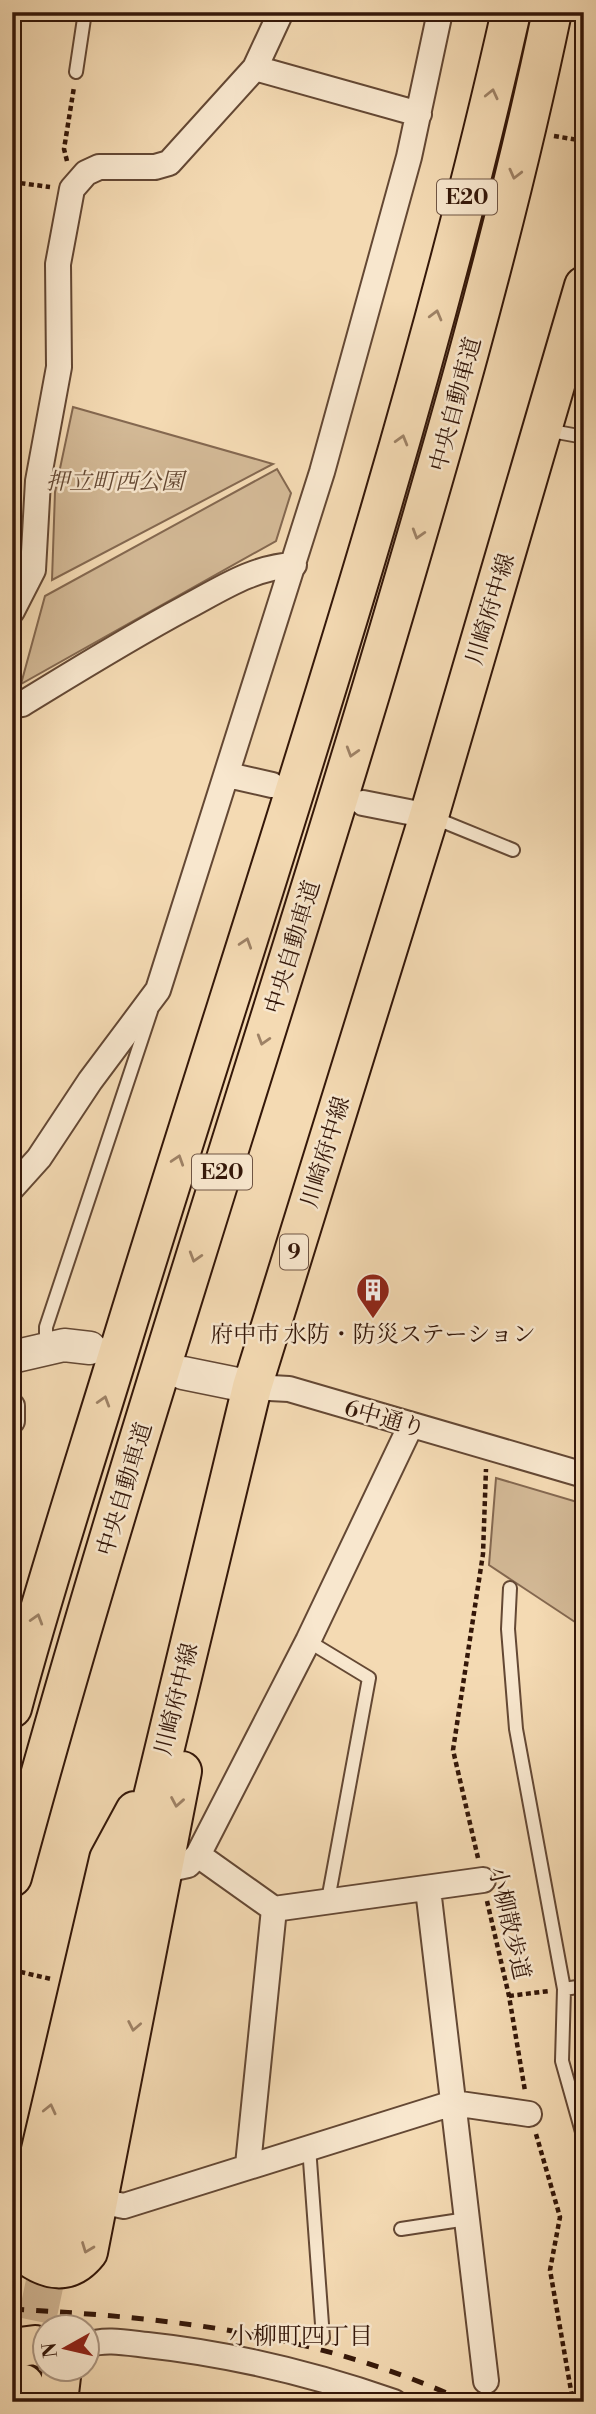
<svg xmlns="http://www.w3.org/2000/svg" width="596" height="2414" font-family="'Libre Bodoni','Noto Serif JP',serif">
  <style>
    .green { fill: #d3b996; stroke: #846850; stroke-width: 2 }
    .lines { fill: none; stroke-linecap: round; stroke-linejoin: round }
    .primary-tunnel { stroke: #ceb391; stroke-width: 38; stroke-dasharray: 38 19; stroke-linecap: butt }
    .service-casing { stroke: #644834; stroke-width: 16 }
    .minor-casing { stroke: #644834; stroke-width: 28 }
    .tertiary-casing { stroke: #644834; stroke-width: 35 }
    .primary-casing { stroke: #341709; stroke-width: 42 }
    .motorway-casing { stroke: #341709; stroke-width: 42 }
    .path { stroke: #341709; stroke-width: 4.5; stroke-dasharray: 5 3.5; stroke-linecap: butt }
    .service { stroke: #f8e7ce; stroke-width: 12 }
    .minor { stroke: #f8e7ce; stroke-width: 24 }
    .tertiary { stroke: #f8e7ce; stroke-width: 32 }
    .primary { stroke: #f4dab3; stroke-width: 38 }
    .motorway { stroke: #f4dab3; stroke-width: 38 }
    .rail { stroke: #341709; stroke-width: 5; stroke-dasharray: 12 12; stroke-linecap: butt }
    .oneway { stroke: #9e8266 }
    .labels { text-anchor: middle; stroke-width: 5; stroke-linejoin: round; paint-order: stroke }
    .shield { fill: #f8e7ce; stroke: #6f5544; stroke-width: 2 }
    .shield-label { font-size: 21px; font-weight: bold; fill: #341709 }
    .street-label { font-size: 23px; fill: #341709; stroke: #f8e7ce }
    .park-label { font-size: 23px; font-style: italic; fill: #644833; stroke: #f8e7ce }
    .poi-label { font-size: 23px; fill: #341709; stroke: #f8e7ce }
    .neighbourhood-label { font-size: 24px; fill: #341709; stroke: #f8e7ce }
  </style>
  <rect width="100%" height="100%" fill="#f4dab3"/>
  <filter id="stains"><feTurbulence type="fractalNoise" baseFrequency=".00286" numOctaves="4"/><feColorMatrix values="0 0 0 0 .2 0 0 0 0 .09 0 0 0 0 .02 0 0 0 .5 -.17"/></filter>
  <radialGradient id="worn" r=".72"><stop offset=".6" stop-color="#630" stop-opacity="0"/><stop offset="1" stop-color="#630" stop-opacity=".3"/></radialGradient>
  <path class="green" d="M73,407l200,57 -221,116 3,-88z
    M277,469l14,24 -15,48 -255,143 24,-88z
    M496,1478l88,26v124l-95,-63z"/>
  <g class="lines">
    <path class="primary-tunnel" d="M25,2377l30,-143"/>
    <g class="service-casing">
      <path id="service" d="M76,72l9,-60
        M546,430l38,7
        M432,817l81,33
        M46,1347v-20l105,-316
        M510,1588l-2,41 8,100 48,260 -2,72 22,78
        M308,1641l61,37 -41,222
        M564,1989l20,-3
        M309,2147l14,191
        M401,2229l66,-10"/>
    </g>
    <g class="minor-casing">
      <path id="minor" d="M255,68l164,46
        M12,611l21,-41 5,-89 21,-114 -1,-103 14,-75 14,-16 13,-6h56l14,-4 86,-95 26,-56
        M12,705l10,-1c54,-33 107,-66 163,-96 36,-19 68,-41 109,-43
        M228,775l44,10
        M363,803l66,13
        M12,1188l27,-30 51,-77 68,-91 164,-518 87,-315 31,-145
        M252,1387l37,2 295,86
        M12,1406v15
        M198,1855l76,54 209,-29
        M165,1870l23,-5 10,-10 110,-214 103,-216
        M428,1889l58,492
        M248,2165l26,-256
        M99,2201l25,5 329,-103 76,11
        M88,2345c16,-7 41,-2 59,0 85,9 166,29 247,57"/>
    </g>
    <g class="tertiary-casing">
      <path id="tertiary" d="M12,1357l52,-12 26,3
        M183,1373l69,14"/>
    </g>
    <g class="primary-casing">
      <path id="primary" d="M135,1811l-26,48 -77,329c-8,24 -14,41 -7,66 22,17 44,22 63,-2l94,-481
        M56,2232l66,-307 130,-538 177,-571 155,-530
        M12,2348l23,-3 11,4
        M21,2402l3,-18
        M58,2402l4,-34"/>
    </g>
    <g class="motorway-casing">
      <path id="motorway" d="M12,1708c32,-120 71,-239 107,-357 136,-445 290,-885 392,-1339
        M12,1877c108,-399 240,-791 359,-1186 67,-225 133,-449 181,-679"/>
    </g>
    <path class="path" d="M554,136l30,5
      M67,161l-3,-12 10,-62
      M12,182l38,5
      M478,1858l-25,-108 30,-196 3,-85
      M487,1901l22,95 16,95
      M12,1970l39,9
      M509,1996l40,-5
      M536,2134l24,83 -10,53 23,132"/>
    <use href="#service" class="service"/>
    <use href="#minor" class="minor"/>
    <use href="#tertiary" class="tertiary"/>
    <use href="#primary" class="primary"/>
    <use href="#motorway" class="motorway"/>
    <path class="rail" d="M12,2309c162,9 305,24 455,93"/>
  </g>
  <defs><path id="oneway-chevron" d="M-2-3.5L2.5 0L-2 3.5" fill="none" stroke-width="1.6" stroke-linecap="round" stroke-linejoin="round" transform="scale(1.75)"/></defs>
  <g class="oneway">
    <use href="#oneway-chevron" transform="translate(492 94) rotate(-77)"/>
    <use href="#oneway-chevron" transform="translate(515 174) rotate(104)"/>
    <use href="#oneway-chevron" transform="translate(436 315) rotate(-75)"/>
    <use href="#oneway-chevron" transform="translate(402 440) rotate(-74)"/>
    <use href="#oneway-chevron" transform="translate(418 534) rotate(107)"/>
    <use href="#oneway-chevron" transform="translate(352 752) rotate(107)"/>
    <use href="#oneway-chevron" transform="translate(246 943) rotate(-72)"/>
    <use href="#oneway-chevron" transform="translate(263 1040) rotate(107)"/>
    <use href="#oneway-chevron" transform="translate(178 1160) rotate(-72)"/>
    <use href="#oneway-chevron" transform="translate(195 1257) rotate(107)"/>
    <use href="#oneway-chevron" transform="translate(104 1401) rotate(-73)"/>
    <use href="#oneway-chevron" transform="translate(37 1619) rotate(-73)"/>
    <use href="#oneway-chevron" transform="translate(177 1802) rotate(100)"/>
    <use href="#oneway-chevron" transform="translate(134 2026) rotate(101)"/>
    <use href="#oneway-chevron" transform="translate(50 2109) rotate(-77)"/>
    <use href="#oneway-chevron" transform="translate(87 2248) rotate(111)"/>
  </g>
  <defs>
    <g id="building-pin" transform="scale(1.75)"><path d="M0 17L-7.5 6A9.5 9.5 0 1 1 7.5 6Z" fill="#8f2418" stroke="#f8e7ce"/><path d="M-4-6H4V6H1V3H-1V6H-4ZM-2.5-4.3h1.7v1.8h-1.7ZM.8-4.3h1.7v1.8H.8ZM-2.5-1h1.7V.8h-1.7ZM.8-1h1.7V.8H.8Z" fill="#fff"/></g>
  </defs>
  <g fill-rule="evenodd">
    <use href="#building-pin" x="373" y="1290"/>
  </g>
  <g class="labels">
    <g class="shield">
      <rect x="437" y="179.5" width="60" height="35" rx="5"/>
      <rect x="192" y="1154.5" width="60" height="35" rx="5"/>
      <rect x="280" y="1234.5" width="28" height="35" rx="5"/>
    </g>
    <g class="shield-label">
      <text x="467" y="204">E20</text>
      <text x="222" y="1179">E20</text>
      <text x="294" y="1259">9</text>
    </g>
    <g class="street-label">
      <text transform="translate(455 404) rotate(-75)" y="8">中央自動車道</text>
      <text transform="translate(490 609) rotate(-73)" y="8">川崎府中線</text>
      <text transform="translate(292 947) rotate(-73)" y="8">中央自動車道</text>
      <text transform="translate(325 1152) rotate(-73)" y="8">川崎府中線</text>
      <text transform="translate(385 1418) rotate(16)" y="8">6中通り</text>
      <text transform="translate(124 1489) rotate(-73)" y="8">中央自動車道</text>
      <text transform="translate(176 1699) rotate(-76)" y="8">川崎府中線</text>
      <text transform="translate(510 1923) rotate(77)" y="8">小柳散歩道</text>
    </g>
    <g class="park-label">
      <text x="115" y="489">押立町西公園</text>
    </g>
    <g class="poi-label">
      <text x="373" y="1342">府中市 水防・防災ステーション</text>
    </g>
    <g class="neighbourhood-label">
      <text x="301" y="2344">小柳町四丁目</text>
    </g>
  </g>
  <rect width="596" height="2414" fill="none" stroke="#f4dab3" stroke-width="42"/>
  <rect x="14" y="14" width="568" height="2386" fill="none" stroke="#341709" stroke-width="3.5"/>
  <rect x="21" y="21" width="554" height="2372" fill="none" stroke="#341709" stroke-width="2"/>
  <g transform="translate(66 2348) rotate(262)"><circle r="33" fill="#f8e7ce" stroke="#aa947f" stroke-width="2"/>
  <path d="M0-5L12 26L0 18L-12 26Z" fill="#8f2418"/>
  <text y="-10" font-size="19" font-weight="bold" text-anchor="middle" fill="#341709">N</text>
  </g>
  <rect width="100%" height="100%" filter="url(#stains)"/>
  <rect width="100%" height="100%" fill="url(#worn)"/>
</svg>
